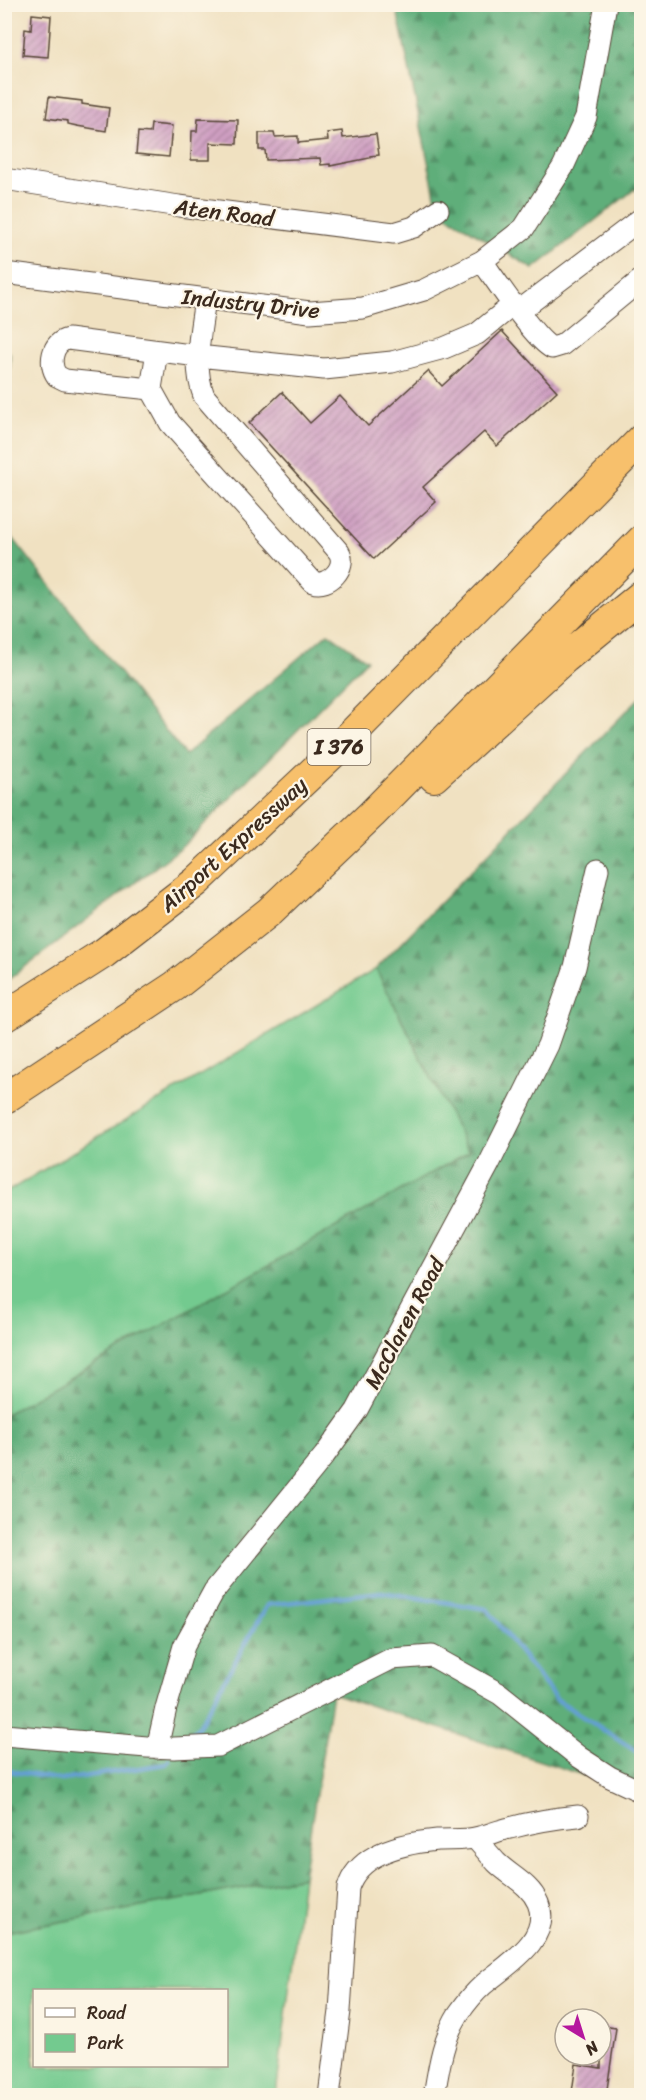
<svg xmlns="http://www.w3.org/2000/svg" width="646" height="2100" font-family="Sriracha,sans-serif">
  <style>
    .green { fill: #73ca8f; stroke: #577a56; stroke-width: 1.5; fill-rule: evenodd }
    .forest { fill: url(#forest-firs); stroke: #4c6c4c; stroke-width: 1.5 }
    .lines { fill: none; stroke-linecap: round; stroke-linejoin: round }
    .stream { stroke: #649fd4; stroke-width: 4.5 }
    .building { fill: url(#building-hatch) }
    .minor-casing { stroke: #564536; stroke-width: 23 }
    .highway-casing { stroke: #564536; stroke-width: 32 }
    .minor { stroke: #fff; stroke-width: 21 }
    .highway { stroke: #f7c06c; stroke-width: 30 }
    .labels { text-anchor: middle; stroke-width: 4.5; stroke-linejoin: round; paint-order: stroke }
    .shield { fill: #fcf5e5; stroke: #75675a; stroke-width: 1.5 }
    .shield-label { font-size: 21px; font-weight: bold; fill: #3b2a1e }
    .street-label { font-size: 22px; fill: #3b2a1e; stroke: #fcf5e5 }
  </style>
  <defs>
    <pattern id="forest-firs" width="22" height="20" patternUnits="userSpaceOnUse" patternTransform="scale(1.5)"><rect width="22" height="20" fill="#5eae7a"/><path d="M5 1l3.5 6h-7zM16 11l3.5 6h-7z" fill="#4f8e63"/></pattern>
    <pattern id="building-hatch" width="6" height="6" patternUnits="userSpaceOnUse" patternTransform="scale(1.5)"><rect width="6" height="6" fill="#cf9fc2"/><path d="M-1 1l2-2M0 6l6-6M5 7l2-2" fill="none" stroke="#a9829d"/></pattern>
  </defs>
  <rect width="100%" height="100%" fill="#fcf5e5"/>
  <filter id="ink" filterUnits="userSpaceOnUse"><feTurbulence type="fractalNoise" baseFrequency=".0167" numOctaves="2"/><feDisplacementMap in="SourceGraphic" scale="12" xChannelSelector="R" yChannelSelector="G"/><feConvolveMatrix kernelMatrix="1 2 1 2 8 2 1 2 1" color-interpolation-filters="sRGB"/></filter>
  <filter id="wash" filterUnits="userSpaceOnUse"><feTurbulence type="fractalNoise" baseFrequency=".008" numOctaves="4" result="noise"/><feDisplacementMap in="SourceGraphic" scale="24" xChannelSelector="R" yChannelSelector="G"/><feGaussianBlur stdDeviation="1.35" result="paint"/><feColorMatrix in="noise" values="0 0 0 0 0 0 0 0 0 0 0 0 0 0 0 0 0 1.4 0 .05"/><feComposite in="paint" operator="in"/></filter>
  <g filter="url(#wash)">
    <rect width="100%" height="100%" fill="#f0e1c1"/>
    <path class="green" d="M376,969l93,183 -464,263v-222z
      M303,1877l-27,218h-271v-163zM34,1990h192v76h-192z"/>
    <path class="forest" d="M396,5h245v189l-6,-5 -102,80 -95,-59z
      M5,352l5,1 -2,179 177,223 143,-122 39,27 -185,187 -177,135z
      M641,696v1098l-309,-101 -29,184 -298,55 -1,-517 465,-263 -93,-183z"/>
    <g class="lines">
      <path class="stream" d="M189,1737l10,-11 68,-121 114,-13 106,17 69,90 86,56
        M4,1770l58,10 104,-16 3,-4"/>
    </g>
    <g id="blocks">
      <path class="building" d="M32,14l19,2 -3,41 -25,-2 2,-26 6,1z
        M49,97l33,4v3l27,4 -3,23 -29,-5 -9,-2v-3l-22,-3z
        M198,119l40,1 -1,24 -27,-1v17h-19l1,-29h5z
        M151,124l21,2 -3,31 -33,-3 2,-22 12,1z
        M342,131l1,7 33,-4 3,21 -9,1v2l-40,8v-2l-9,1 -1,-7 -54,2 -1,-10h-6v-17h15l1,4 23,-1v7l30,-3 -1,-7z
        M502,331l55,60 -60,55 -13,-14 -61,55 13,15 -62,57 -125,-136 33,-31 28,31 30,-27 28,30 60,-55 14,15z
        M601,2026l15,2 -10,68 -34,-4 4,-28 25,4z"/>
    </g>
  </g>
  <g filter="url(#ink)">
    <use href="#blocks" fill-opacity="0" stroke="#564536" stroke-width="1.5"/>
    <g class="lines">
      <g class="minor-casing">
        <path id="minor" d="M4,179l175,27 215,27 20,-6 24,-17
          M482,261c13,18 53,79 70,87l10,-3 80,-66
          M4,273l306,39 53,-4 61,-18 58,-29 42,-33 39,-61 23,-50 20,-113
          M519,311l123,-93
          M157,351l-6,38 -86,-9 -8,-4c-9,-12 -5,-34 11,-37l130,17 126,13 68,-7 52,-14 33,-14 37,-30
          M151,389l19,34 143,159c15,6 35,-15 26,-30l-135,-156c-12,-31 -3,-66 1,-97
          M4,1735l143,12 27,1 44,-2 173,-87 41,-3 68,38 79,63 31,20 32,15
          M157,1748l9,-40 18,-62 30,-55 110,-135 33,-46 132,-246 59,-119 27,-78 23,-98
          M329,2096l11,-85 8,-123c11,-36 57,-45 89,-48 14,-1 28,1 42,-3 10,-2 20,-7 31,-9 22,-6 45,-10 68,-12
          M434,2096c5,-30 9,-58 25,-83 7,-10 15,-20 24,-28 22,-19 70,-46 55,-82 -8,-19 -28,-27 -42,-41 -7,-8 -14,-16 -21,-24"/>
      </g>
      <g class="highway-casing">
        <path id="highway" d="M434,777l131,-119 77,-63
          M4,1017l100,-64 92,-71 138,-130 308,-313
          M4,1099l171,-113 94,-74 103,-98 270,-274"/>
      </g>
      <use href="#minor" class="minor"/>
      <use href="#highway" class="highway"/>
    </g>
  </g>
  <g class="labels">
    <rect class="shield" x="307.5" y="729" width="63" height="36" rx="4.5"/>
    <g class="shield-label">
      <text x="339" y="754">I 376</text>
    </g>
    <g class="street-label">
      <text transform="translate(224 212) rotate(7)" y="8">Aten Road</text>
      <text transform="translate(251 303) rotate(6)" y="8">Industry Drive</text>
      <text transform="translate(233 844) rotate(-42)" y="8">Airport Expressway</text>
      <text transform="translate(404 1323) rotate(-62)" y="8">McClaren Road</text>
    </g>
  </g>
  <rect width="646" height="2100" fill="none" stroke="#fcf5e5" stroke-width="24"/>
  <rect x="33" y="1989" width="195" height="78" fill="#fcf5e5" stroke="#afa495" stroke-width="1.5"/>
  <rect x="45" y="2008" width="30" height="9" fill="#ffffff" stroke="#afa495" stroke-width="1.5"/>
  <text x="87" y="2019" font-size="18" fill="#3b2a1e">Road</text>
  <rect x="45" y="2034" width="30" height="18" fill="#73ca8f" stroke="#afa495" stroke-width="1.5"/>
  <text x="87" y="2049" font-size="18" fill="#3b2a1e">Park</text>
  <g transform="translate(583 2037) rotate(142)"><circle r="28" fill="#fcf5e5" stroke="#afa495" stroke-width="1.5"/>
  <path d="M0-4.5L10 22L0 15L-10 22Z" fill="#b5179e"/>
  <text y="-9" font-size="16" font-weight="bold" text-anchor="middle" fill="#3b2a1e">N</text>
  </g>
</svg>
